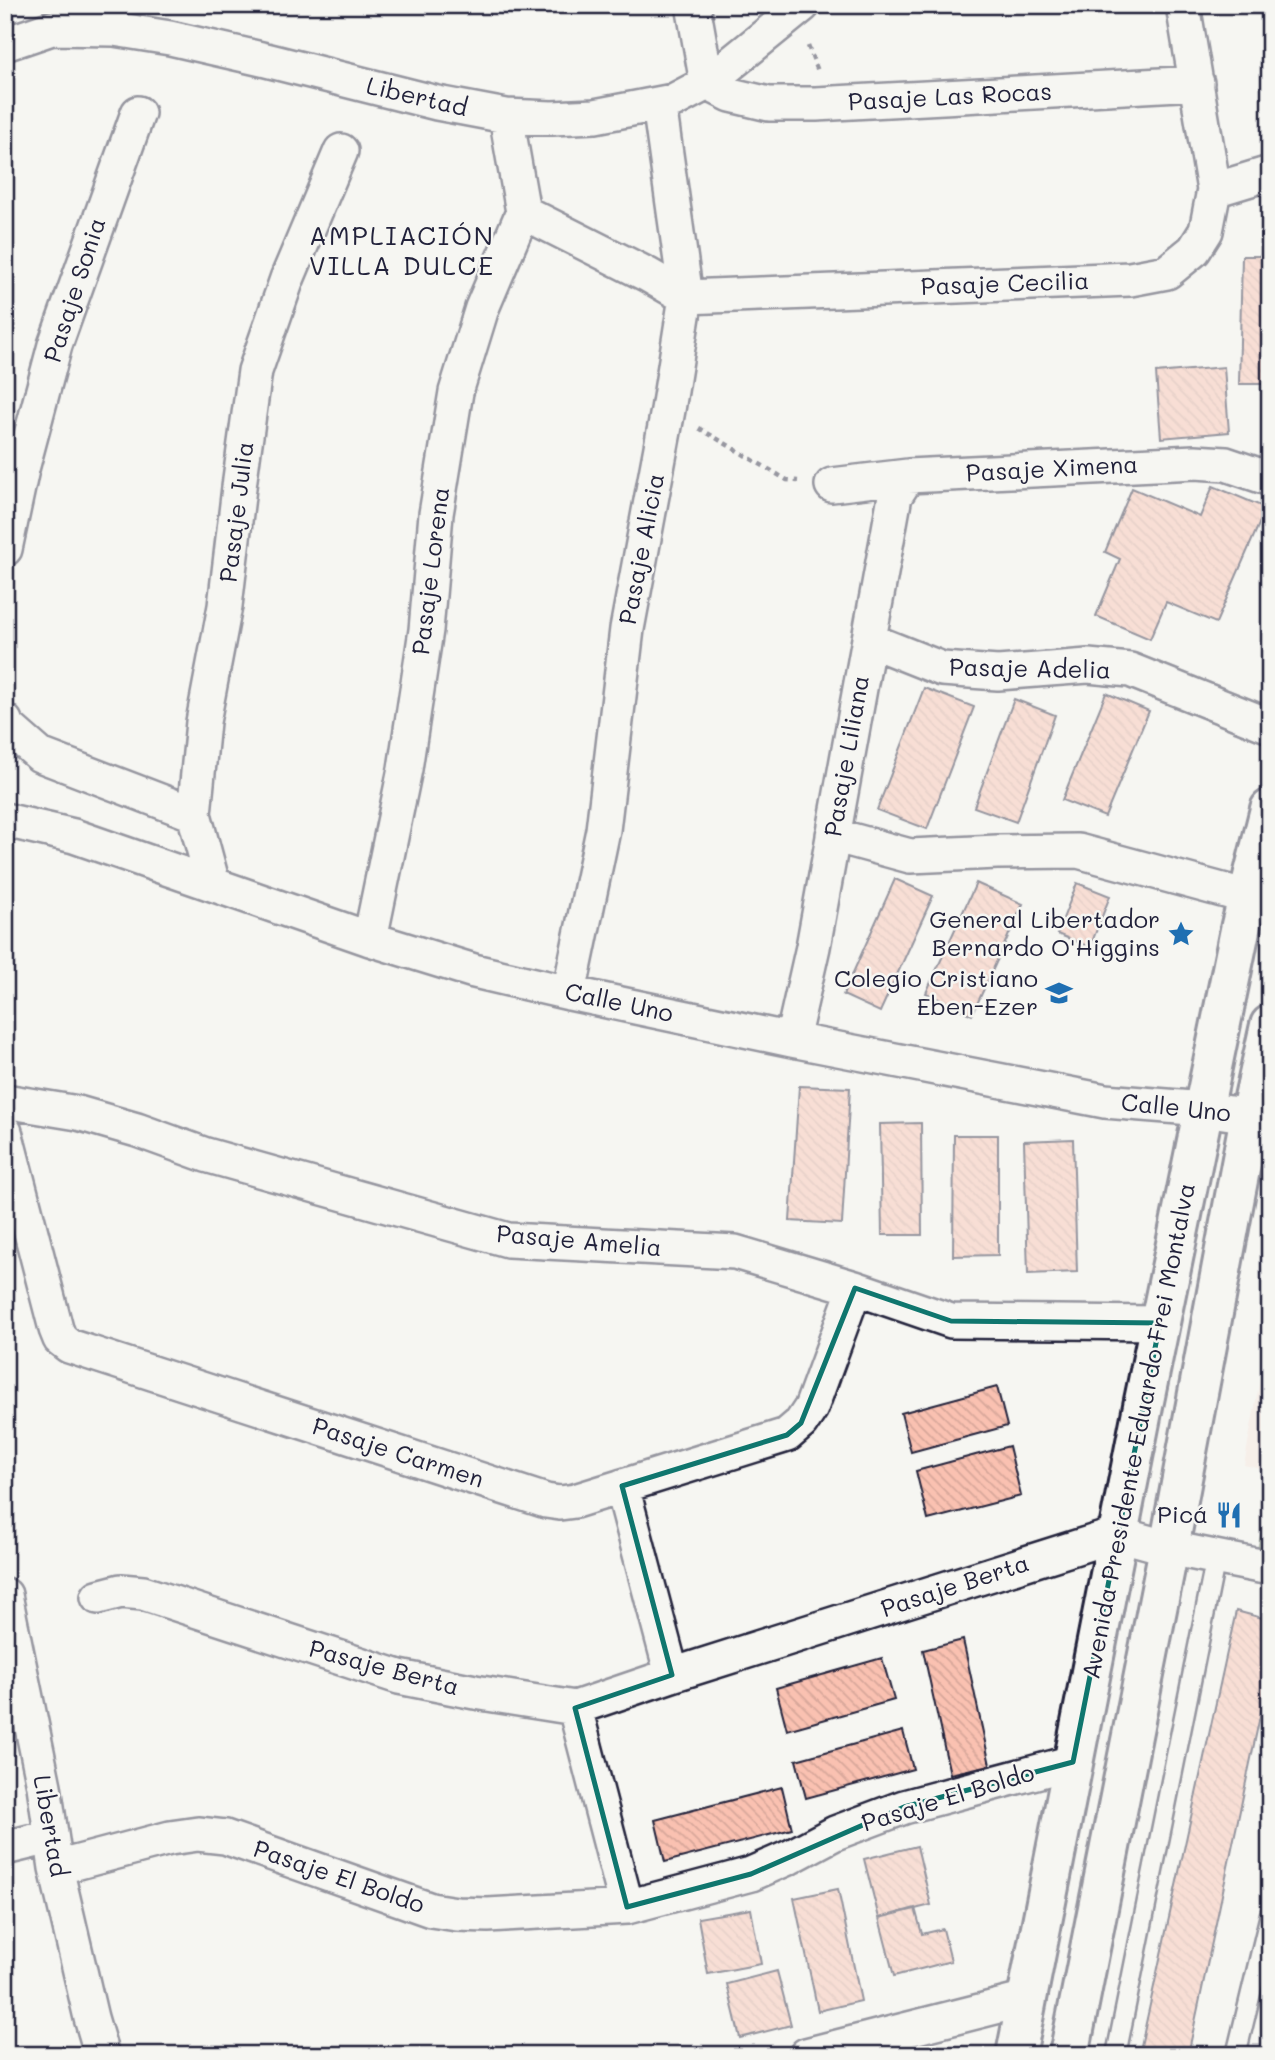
<svg xmlns="http://www.w3.org/2000/svg" width="1275" height="2060" font-family="Mali,sans-serif">
  <style>
    .built { fill: #f7e6de }
    .grass { fill: url(#grass-tufts); stroke: #71806a; stroke-width: 2 }
    .building { fill: url(#building-back-hatch); stroke: #22223b; stroke-width: 2 }
    .lines { fill: none; stroke-linecap: round; stroke-linejoin: round }
    .service-casing { stroke: #22223b; stroke-width: 23 }
    .minor-casing { stroke: #22223b; stroke-width: 38 }
    .secondary-casing { stroke: #22223b; stroke-width: 44 }
    .path { stroke: #22223b; stroke-width: 4.5; stroke-dasharray: 5 5; stroke-linecap: butt }
    .service { stroke: #f6f6f2; stroke-width: 18 }
    .minor { stroke: #f6f6f2; stroke-width: 33 }
    .secondary { stroke: #f6f6f2; stroke-width: 38 }
    .marked { fill: none; stroke: #0f766e; stroke-width: 5; stroke-linejoin: round }
    .labels { text-anchor: middle; stroke-width: 5; stroke-linejoin: round; paint-order: stroke }
    .street-label { font-size: 24px; fill: #22223b; stroke: #f6f6f2 }
    .poi-label { font-size: 24px; fill: #22223b; stroke: #f6f6f2; text-anchor: end }
    .neighbourhood-label { font-size: 26px; letter-spacing: 2px; fill: #22223b; stroke: #f6f6f2 }
  </style>
  <defs>
    <pattern id="grass-tufts" width="24" height="20" patternUnits="userSpaceOnUse" patternTransform="scale(1.75)"><rect width="24" height="20" fill="#c0df98"/><path d="M3 7l-1-3M5 7V3M7 7l1-3M15 17l-1-3M17 17v-4M19 17l1-3" fill="none" stroke="#a5bf84"/></pattern>
    <pattern id="building-back-hatch" width="6" height="6" patternUnits="userSpaceOnUse" patternTransform="scale(1.75)"><rect width="6" height="6" fill="#fac1b1"/><path d="M-1 5l2 2M0 0l6 6M5-1l2 2" fill="none" stroke="#d6a699"/></pattern>
  </defs>
  <rect width="100%" height="100%" fill="#f6f6f2"/>
  <filter id="ink" filterUnits="userSpaceOnUse"><feTurbulence type="fractalNoise" baseFrequency=".0143" numOctaves="2"/><feDisplacementMap in="SourceGraphic" scale="14" xChannelSelector="R" yChannelSelector="G"/><feConvolveMatrix kernelMatrix="1 2 1 2 8 2 1 2 1" color-interpolation-filters="sRGB"/></filter>
  <g filter="url(#ink)">
    <path class="built" d="M1270,1325v146l-26,-6z"/>
    <path class="grass" d="M1270,1496v59l-13,-2z"/>
    <path class="building" d="M1242,256h28v128h-31z
      M1224,367l5,65 -68,6 -5,-65z
      M1213,486l53,22 -50,115 -50,-21 -16,37 -54,-23 24,-57 -15,-7 27,-64 68,29z
      M924,688l50,19 -47,122 -50,-19z
      M1106,693l43,18 -44,106 -43,-17z
      M1014,699l41,16 -39,107 -42,-15z
      M895,879l38,17 -53,116 -37,-17z
      M976,883l47,21 -51,111 -46,-22z
      M1077,883l33,13 -20,51 -33,-13z
      M799,1086l51,2 -8,136 -52,-3z
      M921,1123l1,112h-40l-2,-111z
      M954,1135h44v120l-45,1z
      M1073,1139l4,133 -49,2 -4,-133z
      M997,1387l10,39 -96,26 -10,-39z
      M1009,1446l12,50 -93,24 -12,-49z
      M1236,1611l34,9v49l-82,386h-49z
      M963,1640l27,125 -40,9 -27,-124z
      M882,1658l12,42 -107,30 -11,-42z
      M903,1731l10,38 -107,29 -10,-38z
      M782,1787l10,42 -127,33 -10,-42z
      M917,1846l14,59 -52,13 -15,-59z
      M838,1889l23,112 -43,10 -24,-113z
      M915,1908l7,26 21,-5 8,32 -57,15 -15,-58z
      M751,1909l10,55 -53,10 -10,-56z
      M777,1971l14,54 -51,13 -13,-54z"/>
    <g class="lines">
      <g class="service-casing">
        <path id="service" d="M1116,2055l100,-498
          M1236,2055l34,-141"/>
      </g>
      <g class="minor-casing">
        <path id="minor" d="M693,5l14,78 24,12 38,9h47l381,-21
          M5,44l47,-16 62,1 56,9 96,22 171,43 69,13 46,2 43,-2 78,-15 34,-18 96,-78
          M506,116l17,96
          M1214,190l56,-17
          M832,485l76,-9 287,-14 31,2 44,15
          M5,549l17,-80 33,-124 83,-232
          M869,640l73,29 56,4 90,-7 42,4 140,56
          M5,721l2,5 33,29 154,59
          M5,820l69,16 296,103 104,32 95,22 223,47 313,61 99,8 46,7
          M833,835l77,21 87,-4 81,-1 170,46
          M213,884l-19,-70 9,-92 22,-116 15,-127 15,-108 32,-92 54,-128
          M370,939l35,-170 21,-139 10,-116 20,-122 26,-84 41,-96 125,63 38,22 444,-18 37,-7 27,-22 12,-19 8,-41 -31,-185
          M569,993l34,-163 24,-201 41,-219 18,-113 -27,-193
          M792,1040l21,-93 82,-451 13,-20
          M5,1101l73,12 59,17 69,25 302,85 227,12 120,36 96,33 209,2
          M5,1132l51,197 4,10 9,7 477,155 14,2 15,-2 212,-66 14,-12 10,-15 44,-120
          M622,1486l50,189
          M5,1595l39,191 12,82 35,150 11,37
          M98,1597l23,-6 22,2 256,84 76,15 100,16 97,-33 446,-141 51,14 101,20
          M575,1708l52,199
          M5,1848l45,-11
          M56,1868l114,-30 28,-4 27,3 206,73 26,4 31,1 139,-8 124,-33 39,-17 45,-24 69,-26 169,-45
          M806,2055l221,-56"/>
      </g>
      <g class="secondary-casing">
        <path id="secondary" d="M1016,2055l128,-654 97,-476 29,-116
          M1069,2055l100,-507 81,-432 20,-91"/>
      </g>
      <path class="path" d="M808,46l10,25
        M699,428l88,52 11,1"/>
      <use href="#service" class="service"/>
      <use href="#minor" class="minor"/>
      <use href="#secondary" class="secondary"/>
    </g>
  </g>
  <path d="M0 0H1275V2060H0ZM855,1288l96,33 209,2 -87,439 -169,45 -153,67 -124,33 -52,-199 97,-33 -50,-189 165,-51 14,-12z" fill="#f6f6f2" fill-opacity=".55" fill-rule="evenodd"/>
  <path class="marked" d="M855,1288l96,33 209,2 -87,439 -169,45 -153,67 -124,33 -52,-199 97,-33 -50,-189 165,-51 14,-12z"/>
  <defs>
    <g id="sight-bare" transform="scale(2.1)"><path d="M0-6L1.8-2.2L6-1.7L2.9 1.2L3.7 5.4L0 3.3L-3.7 5.4L-2.9 1.2L-6-1.7L-1.8-2.2Z" fill="#1f6fb2" stroke="#f6f6f2" stroke-width="2.5" paint-order="stroke"/></g>
    <g id="school-bare" transform="scale(2.1)"><path d="M0-5L7-2L0 1L-7-2ZM-4 1L0 2.5L4 1V4Q0 6-4 4Z" fill="#1f6fb2" stroke="#f6f6f2" stroke-width="2.5" paint-order="stroke"/></g>
    <g id="restaurant-bare" transform="scale(2.1)"><path d="M-5-6h1v4h1v-4h1v4h1v-4h1v5L-1.5 .5V6h-2V.5L-5-1ZM5-6V6H3V1.5H1.5Q1.5-4 5-6Z" fill="#1f6fb2" stroke="#f6f6f2" stroke-width="2.5" paint-order="stroke"/></g>
  </defs>
  <g fill-rule="evenodd">
    <use href="#sight-bare" x="1181" y="934"/>
    <use href="#school-bare" x="1059" y="993"/>
    <use href="#restaurant-bare" x="1229" y="1515"/>
  </g>
  <g class="labels">
    <g class="street-label">
      <text transform="translate(417 97) rotate(13)" y="8">Libertad</text>
      <text transform="translate(950 97) rotate(-3)" y="8">Pasaje Las Rocas</text>
      <text transform="translate(1005 284) rotate(-2)" y="8">Pasaje Cecilia</text>
      <text transform="translate(75 290) rotate(-72)" y="8">Pasaje Sonia</text>
      <text transform="translate(1052 469) rotate(-3)" y="8">Pasaje Ximena</text>
      <text transform="translate(237 512) rotate(-83)" y="8">Pasaje Julia</text>
      <text transform="translate(642 549) rotate(-79)" y="8">Pasaje Alicia</text>
      <text transform="translate(431 571) rotate(-83)" y="8">Pasaje Lorena</text>
      <text transform="translate(1030 669) rotate(1)" y="8">Pasaje Adelia</text>
      <text transform="translate(847 756) rotate(-80)" y="8">Pasaje Liliana</text>
      <text transform="translate(619 1003) rotate(12)" y="8">Calle Uno</text>
      <text transform="translate(1176 1108) rotate(6)" y="8">Calle Uno</text>
      <text transform="translate(579 1241) rotate(5)" y="8">Pasaje Amelia</text>
      <text transform="translate(1139 1431) rotate(-79)" y="8">Avenida Presidente Eduardo Frei Montalva</text>
      <text transform="translate(398 1453) rotate(18)" y="8">Pasaje Carmen</text>
      <text transform="translate(955 1586) rotate(-18)" y="8">Pasaje Berta</text>
      <text transform="translate(384 1668) rotate(15)" y="8">Pasaje Berta</text>
      <text transform="translate(948 1798) rotate(-17)" y="8">Pasaje El Boldo</text>
      <text transform="translate(50 1826) rotate(80)" y="8">Libertad</text>
      <text transform="translate(339 1877) rotate(19)" y="8">Pasaje El Boldo</text>
    </g>
    <g class="poi-label">
      <text x="1160" y="928">General Libertador<tspan x="1160" dy="28">Bernardo O'Higgins</tspan></text>
      <text x="1038" y="987">Colegio Cristiano<tspan x="1038" dy="28">Eben-Ezer</tspan></text>
      <text x="1208" y="1523">Picá</text>
    </g>
    <g class="neighbourhood-label">
      <text x="402" y="245">AMPLIACIÓN<tspan x="402" dy="30">VILLA DULCE</tspan></text>
    </g>
  </g>
  <rect width="1275" height="2060" fill="none" stroke="#f6f6f2" stroke-width="28"/>
  <rect x="14" y="14" width="1247" height="2032" fill="none" stroke="#22223b" stroke-width="2.5" filter="url(#ink)"/>
</svg>
